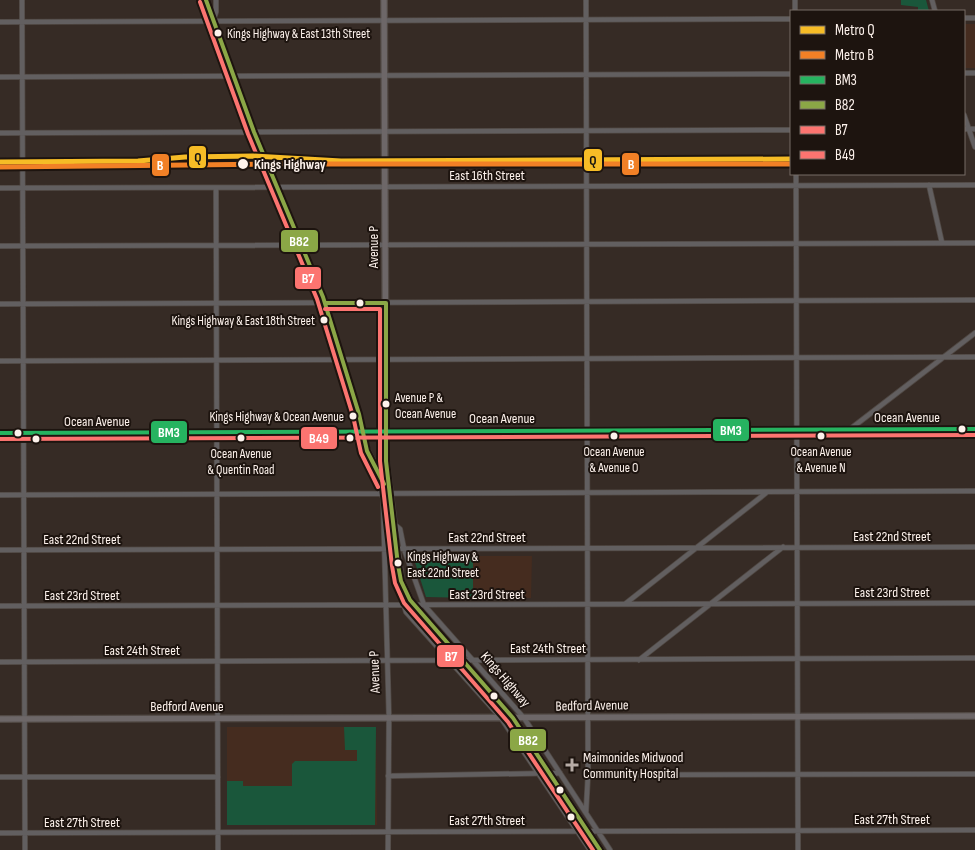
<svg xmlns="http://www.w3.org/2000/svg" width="975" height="850" font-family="'Sofia Sans Condensed',sans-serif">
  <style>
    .built { fill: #452c1f }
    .green { fill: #1a573b }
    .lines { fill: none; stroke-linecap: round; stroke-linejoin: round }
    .minor-casing { stroke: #504843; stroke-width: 6 }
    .major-casing { stroke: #504843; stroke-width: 8 }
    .minor { stroke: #625f60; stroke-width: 4.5 }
    .major { stroke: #6d6768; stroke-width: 5.5 }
    .bus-1-casing { stroke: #1d140f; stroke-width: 8 }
    .bus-2-casing { stroke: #1d140f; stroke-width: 8 }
    .bus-3-casing { stroke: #1d140f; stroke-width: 8 }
    .bus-4-casing { stroke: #1d140f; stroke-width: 8 }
    .bus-1 { stroke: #26b360; stroke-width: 4 }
    .bus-2 { stroke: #8ba746; stroke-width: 4 }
    .bus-3 { stroke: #fc7470; stroke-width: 4 }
    .bus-4 { stroke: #fc7470; stroke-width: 4 }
    .metro-1-casing { stroke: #1d140f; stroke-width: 9 }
    .metro-2-casing { stroke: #1d140f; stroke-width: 9 }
    .metro-1 { stroke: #f6bc26; stroke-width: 5 }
    .metro-2 { stroke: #f18026; stroke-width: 5 }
    .bus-dot { fill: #fdf2ec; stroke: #1d140f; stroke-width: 2 }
    .poi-dot { fill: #b7aca6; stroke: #1d140f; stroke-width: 2 }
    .labels { text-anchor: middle; stroke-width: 4; stroke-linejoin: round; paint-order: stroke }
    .bus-label { font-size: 13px; fill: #fdf2ec; stroke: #1d140f; text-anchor: start }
    .stop-label { font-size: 14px; font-weight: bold; fill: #fdf2ec; stroke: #1d140f; text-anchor: start }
    .street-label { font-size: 14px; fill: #fdf2ec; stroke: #1d140f }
    .poi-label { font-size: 14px; fill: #fdf2ec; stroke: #1d140f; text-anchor: start }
    .line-badge { stroke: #1d140f; stroke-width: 2 }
    .badge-label { font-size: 14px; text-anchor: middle; font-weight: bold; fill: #fff }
    .pale-badge-label { font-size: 14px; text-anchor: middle; font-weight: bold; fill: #111 }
  </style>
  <rect width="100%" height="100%" fill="#362b25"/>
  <path class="built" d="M964,24h11v44h-11z
    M473,556h59l-1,42h-58z
    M227,727h149l1,98h-150z"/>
  <path class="green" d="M901,0h25l3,11h-11v-4l-17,-2z
    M413,556h60v42l-47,-1z
    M344,727h32l-1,98h-148v-44h16v5h49v-22l3,-3h62v-11h-12z"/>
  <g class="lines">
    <g class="minor-casing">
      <path id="minor" d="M22,0l3,850
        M206,0l48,132 69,165 36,117 9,38
        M586,0l2,775 -2,37
        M932,0l3,11
        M795,11v-11
        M964,18h11
        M213,21l3,-9v-12
        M0,22l791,-3
        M964,73h11
        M0,77l791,-3
        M964,115l11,32
        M964,129h11
        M0,133l791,-3
        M796,174l2,676
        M929,185l13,58
        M0,188l975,-3
        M216,188l2,662
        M0,246l975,-3
        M0,304l975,-4
        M0,361l975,-4
        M849,430l126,-97
        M372,465l11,33 6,220 -1,132
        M0,495l975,-4
        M394,524l6,5 4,20 20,56 100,113 86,132
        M0,550l975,-3
        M625,604l141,-111
        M404,605l2,7 95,106 89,132
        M0,606l975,-3
        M639,660l144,-113
        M0,662l975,-4
        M588,775l387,-1
        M388,776l172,-3
        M0,777h218
        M0,833l975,-3"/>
    </g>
    <g class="major-casing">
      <path id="major" d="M384,0l2,461 15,120 9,19 10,13 93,105 87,132
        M0,433l975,-4
        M367,451l22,41
        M0,719l975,-3"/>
    </g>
    <use href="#minor" class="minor"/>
    <use href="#major" class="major"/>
    <g class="bus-1-casing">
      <path id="bus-1" d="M0,433l975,-4"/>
    </g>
    <g class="bus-2-casing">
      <path id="bus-2" d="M206,0l48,132 69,165 36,117 8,37 17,33
        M325,303h61v158l12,104 3,16 9,19 103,118 87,132"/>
    </g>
    <g class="bus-3-casing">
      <path id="bus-3" d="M200,2l48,132 69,165 36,117 8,37 17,34
        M325,309h55v152l12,105 3,17 9,20 104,119 85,128"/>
    </g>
    <g class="bus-4-casing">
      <path id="bus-4" d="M0,439l975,-4"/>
    </g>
    <use href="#bus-1" class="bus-1"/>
    <use href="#bus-2" class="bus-2"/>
    <use href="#bus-3" class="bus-3"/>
    <use href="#bus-4" class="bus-4"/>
    <g class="metro-1-casing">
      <path id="metro-1" d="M0,162l138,-1 47,-4 68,-1 88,5 450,-2"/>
    </g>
    <g class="metro-2-casing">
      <path id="metro-2" d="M0,167l277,-3h514"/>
    </g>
    <use href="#metro-1" class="metro-1"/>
    <use href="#metro-2" class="metro-2"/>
  </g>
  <g class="bus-dot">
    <circle cx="218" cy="33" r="4.5"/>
    <circle cx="243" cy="164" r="6"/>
    <circle cx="360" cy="303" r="4.5"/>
    <circle cx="324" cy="320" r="4.5"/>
    <circle cx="386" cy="404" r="4.5"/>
    <circle cx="353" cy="416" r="4.5"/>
    <circle cx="962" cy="429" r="4.5"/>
    <circle cx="18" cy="433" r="4.5"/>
    <circle cx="614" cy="436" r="4.5"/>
    <circle cx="821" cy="436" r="4.5"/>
    <circle cx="241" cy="438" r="4.5"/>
    <circle cx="350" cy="438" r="4.5"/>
    <circle cx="36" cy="439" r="4.5"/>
    <circle cx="398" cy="563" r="4.5"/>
    <circle cx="494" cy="696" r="4.5"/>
    <circle cx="560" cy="790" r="4.5"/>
    <circle cx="571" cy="817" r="4.5"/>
  </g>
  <path class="poi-dot" d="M569.5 757.5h5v5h5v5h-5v5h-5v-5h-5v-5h5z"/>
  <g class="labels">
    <g class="bus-label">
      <text x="227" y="38">Kings Highway &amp; East 13th Street</text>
      <text x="315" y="325" text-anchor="end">Kings Highway &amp; East 18th Street</text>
      <text x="395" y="402">Avenue P &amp;<tspan x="395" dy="16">Ocean Avenue</tspan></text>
      <text x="344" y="421" text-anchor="end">Kings Highway &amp; Ocean Avenue</text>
      <text x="614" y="456" text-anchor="middle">Ocean Avenue<tspan x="614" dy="16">&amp; Avenue O</tspan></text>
      <text x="821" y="456" text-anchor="middle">Ocean Avenue<tspan x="821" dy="16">&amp; Avenue N</tspan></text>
      <text x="241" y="458" text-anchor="middle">Ocean Avenue<tspan x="241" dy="16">&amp; Quentin Road</tspan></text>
      <text x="407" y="561">Kings Highway &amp;<tspan x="407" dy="16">East 22nd Street</tspan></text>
    </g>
    <g class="stop-label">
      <text x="254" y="169">Kings Highway</text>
    </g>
    <g class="street-label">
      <text x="487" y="180">East 16th Street</text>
      <text transform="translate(373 247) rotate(-90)" y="5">Avenue P</text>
      <text x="907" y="422">Ocean Avenue</text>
      <text x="502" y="423">Ocean Avenue</text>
      <text x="97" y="426">Ocean Avenue</text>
      <text x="892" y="541">East 22nd Street</text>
      <text x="487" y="542">East 22nd Street</text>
      <text x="82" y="544">East 22nd Street</text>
      <text x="892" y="597">East 23rd Street</text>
      <text x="487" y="599">East 23rd Street</text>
      <text x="82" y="600">East 23rd Street</text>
      <text x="548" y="653">East 24th Street</text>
      <text x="142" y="655">East 24th Street</text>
      <text transform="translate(374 672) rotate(-92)" y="5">Avenue P</text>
      <text transform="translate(506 679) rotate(49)" y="5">Kings Highway</text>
      <text transform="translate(592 705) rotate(-1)" y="5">Bedford Avenue</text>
      <text x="187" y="711">Bedford Avenue</text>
      <text x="892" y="824">East 27th Street</text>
      <text x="487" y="825">East 27th Street</text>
      <text x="82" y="827">East 27th Street</text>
    </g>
    <g class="poi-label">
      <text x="583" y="762">Maimonides Midwood<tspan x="583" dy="16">Community Hospital</tspan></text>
    </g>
  </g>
  <g class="line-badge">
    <rect x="188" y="145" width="19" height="24" rx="5" fill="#f6bc26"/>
    <rect x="583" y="148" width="20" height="24" rx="5" fill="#f6bc26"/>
    <rect x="621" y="152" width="19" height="24" rx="5" fill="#f18026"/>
    <rect x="151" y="153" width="19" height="24" rx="5" fill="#f18026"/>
    <rect x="280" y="229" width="39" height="24" rx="5" fill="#8ba746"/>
    <rect x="294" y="266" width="28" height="24" rx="5" fill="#fc7470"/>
    <rect x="712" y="418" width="38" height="24" rx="5" fill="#26b360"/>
    <rect x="150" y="420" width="38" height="24" rx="5" fill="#26b360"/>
    <rect x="300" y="426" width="38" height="24" rx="5" fill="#fc7470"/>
    <rect x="436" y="644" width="29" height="24" rx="5" fill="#fc7470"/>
    <rect x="509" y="728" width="38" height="24" rx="5" fill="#8ba746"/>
  </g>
  <g class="badge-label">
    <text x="631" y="169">B</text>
    <text x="160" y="170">B</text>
    <text x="299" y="246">B82</text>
    <text x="308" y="283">B7</text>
    <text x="731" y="435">BM3</text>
    <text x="169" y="437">BM3</text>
    <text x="319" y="443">B49</text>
    <text x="451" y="661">B7</text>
    <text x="528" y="745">B82</text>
  </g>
  <g class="pale-badge-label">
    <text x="198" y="162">Q</text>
    <text x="593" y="165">Q</text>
  </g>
  <rect x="790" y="10" width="175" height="165" fill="#1d140f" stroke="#776d67"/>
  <rect x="800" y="26" width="25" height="8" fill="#f6bc26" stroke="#776d67"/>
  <text x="835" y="35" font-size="15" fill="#fdf2ec">Metro Q</text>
  <rect x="800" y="51" width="25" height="8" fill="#f18026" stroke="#776d67"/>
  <text x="835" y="60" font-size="15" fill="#fdf2ec">Metro B</text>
  <rect x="800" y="76" width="25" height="8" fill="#26b360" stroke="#776d67"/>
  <text x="835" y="85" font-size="15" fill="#fdf2ec">BM3</text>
  <rect x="800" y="101" width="25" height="8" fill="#8ba746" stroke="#776d67"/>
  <text x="835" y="110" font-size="15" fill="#fdf2ec">B82</text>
  <rect x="800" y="126" width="25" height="8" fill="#fc7470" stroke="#776d67"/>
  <text x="835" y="135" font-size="15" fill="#fdf2ec">B7</text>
  <rect x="800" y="151" width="25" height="8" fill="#fc7470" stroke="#776d67"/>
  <text x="835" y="160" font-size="15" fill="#fdf2ec">B49</text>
</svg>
